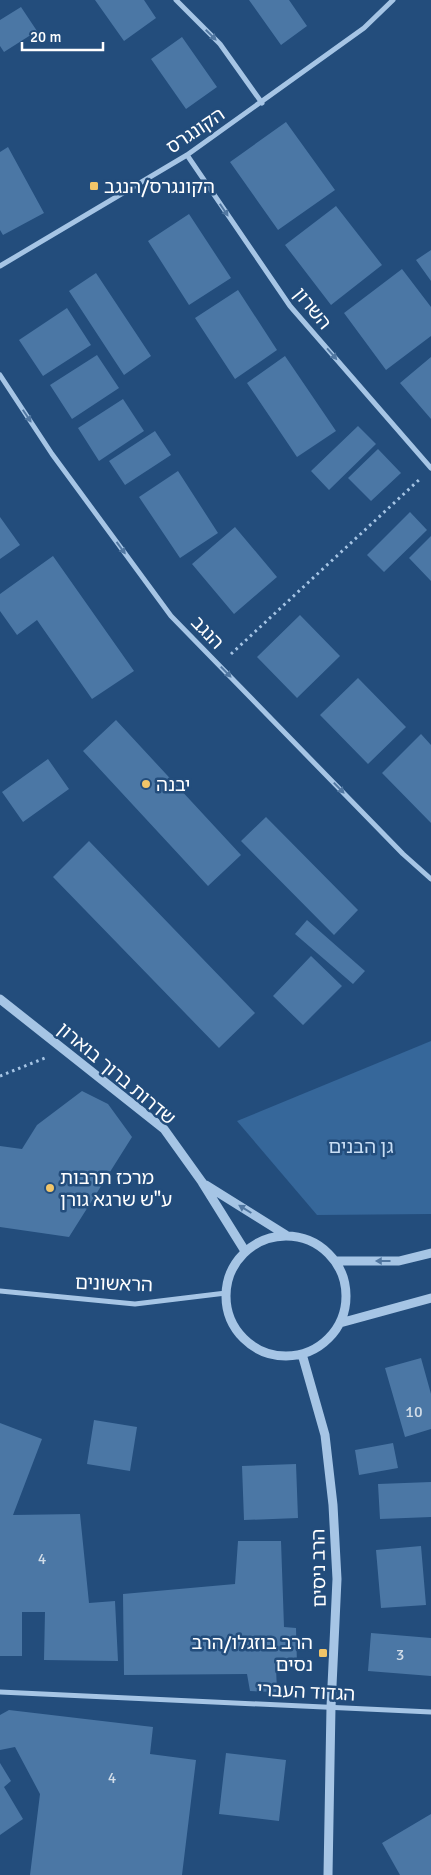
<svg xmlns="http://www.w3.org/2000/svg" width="431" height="1875" font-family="Signika,'Noto Sans Hebrew',sans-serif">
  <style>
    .green { fill: #36679a }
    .building { fill: #4b77a5 }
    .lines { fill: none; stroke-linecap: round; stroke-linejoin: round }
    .path { stroke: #a6c5e5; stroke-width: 3; stroke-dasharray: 2.5 4; stroke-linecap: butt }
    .minor { stroke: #a6c5e5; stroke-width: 5 }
    .tertiary { stroke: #a6c5e5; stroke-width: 9 }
    .oneway { fill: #5177a1 }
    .poi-dot { fill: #f1c569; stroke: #234d7c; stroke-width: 2 }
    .labels { text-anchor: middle; stroke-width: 5; stroke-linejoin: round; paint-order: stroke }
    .number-label { font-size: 16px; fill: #d2dde8 }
    .street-label { font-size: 19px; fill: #fff; stroke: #234d7c }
    .poi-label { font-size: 19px; fill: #fff; stroke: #234d7c; text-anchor: start }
    .park-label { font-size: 19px; fill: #c9def4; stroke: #234d7c }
  </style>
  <rect width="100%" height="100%" fill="#234d7c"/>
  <path class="green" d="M431,1041v173l-114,1 -80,-94z"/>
  <path class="building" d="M95,0h49l12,18 -32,23z
    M249,0h40l18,26 -26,19z
    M21,7l16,24 -33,21 -4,-6v-26z
    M182,37l35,50 -31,22 -35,-50z
    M286,122l49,68 -57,40 -48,-68z
    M8,147l36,66 -41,22 -3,-5v-78z
    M336,206l46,59 -51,40 -46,-60z
    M189,214l42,64 -42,27 -41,-64z
    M431,250v31l-15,-21z
    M402,269l29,38v29l-45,34 -42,-57z
    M96,273l55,83 -27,19 -55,-84z
    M238,290l39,60 -42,29 -40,-61z
    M67,308l24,37 -48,31 -24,-36z
    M97,355l22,33 -47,31 -22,-34z
    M285,356l51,75 -39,26 -50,-74z
    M431,357v62l-31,-36z
    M123,399l21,32 -45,30 -21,-33z
    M358,426l18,18 -47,46 -18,-19z
    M155,431l16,24 -46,30 -16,-24z
    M378,449l23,24 -30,28 -23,-23z
    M178,471l40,62 -38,25 -41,-61z
    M410,512l17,18 -43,42 -17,-17z
    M0,517l20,28 -20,14z
    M235,527l42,50 -43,37 -42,-50z
    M431,536v45l-22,-23z
    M53,556l81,115 -42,28 -55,-79 -20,15 -17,-24v-17z
    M300,615l40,41 -43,42 -40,-41z
    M358,678l48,49 -38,37 -48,-49z
    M116,720l125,135 -33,31 -125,-135z
    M421,734l10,11v78l-49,-50z
    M48,759l21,30 -46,33 -21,-30z
    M266,817l92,93 -24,25 -93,-94z
    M89,841l166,172 -36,35 -166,-171z
    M307,920l58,51 -12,13 -58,-50z
    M311,956l31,30 -39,39 -30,-29z
    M82,1091l26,13 24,33 -63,100 -69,-10v-81l22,3 15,-24z
    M421,1358l10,36v35l-26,8 -20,-69z
    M94,1420l43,7 -7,44 -43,-7z
    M0,1423l42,16 -29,76 67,-1 9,89 26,-2 3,60 -74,-1 1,-48h-23v44h-22z
    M393,1443l5,25 -39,7 -4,-25z
    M296,1464l2,54 -54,2 -2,-54z
    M431,1482v35l-51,2 -2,-35z
    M238,1541h43l3,86 12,1 1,37 -21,2 1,25 -27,-1 -3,-17 -123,1 -1,-81 112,-10z
    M421,1546l5,59 -45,3 -5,-58z
    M371,1633l60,5v38l-63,-5z
    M9,1710l144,17 -3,27 46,6 -14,115h-152l10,-81 -25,-47 -15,3v-35z
    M226,1753l60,7 -7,61 -60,-7z
    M0,1763l11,18 -7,6 19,32 -23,16z
    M431,1814v61h-31l-18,-32z"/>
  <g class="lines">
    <path class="path" d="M231,654l190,-176
      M0,1076l45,-18"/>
    <path class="minor" d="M176,0l44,44 42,59
      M187,155l103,151 141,162
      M0,266l187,-111 177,-127 29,-28
      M0,375l52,79 119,162 232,238 28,25
      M0,1291l135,13 91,-11
      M0,1692l431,20"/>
    <path class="tertiary" d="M0,999l164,130 38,53 43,69
      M206,1185l80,50
      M226 1296a60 60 0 1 1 120 0a60 60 0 1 1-120 0Z
      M335,1261h64l32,-8
      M340,1323l91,-25
      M302,1354l23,81 8,70 4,74 -6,128 -3,168"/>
  </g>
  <defs><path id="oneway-solid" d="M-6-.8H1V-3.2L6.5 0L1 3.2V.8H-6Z" transform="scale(1.25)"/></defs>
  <g class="oneway">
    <use href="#oneway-solid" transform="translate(211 35) rotate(45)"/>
    <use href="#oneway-solid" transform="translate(224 210) rotate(56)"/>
    <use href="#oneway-solid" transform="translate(332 354) rotate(49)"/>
    <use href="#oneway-solid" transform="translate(27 416) rotate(56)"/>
    <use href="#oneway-solid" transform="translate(121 548) rotate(54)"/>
    <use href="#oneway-solid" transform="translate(226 672) rotate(46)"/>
    <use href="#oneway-solid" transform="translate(339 788) rotate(46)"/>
    <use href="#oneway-solid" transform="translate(245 1209) rotate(-148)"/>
    <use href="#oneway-solid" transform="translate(383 1261) rotate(-180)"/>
  </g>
  <g class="poi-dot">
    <rect x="89" y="181" width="10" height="10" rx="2.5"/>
    <circle cx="146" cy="784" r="5"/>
    <circle cx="50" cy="1188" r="5"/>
    <rect x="318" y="1648" width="10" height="10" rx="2.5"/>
  </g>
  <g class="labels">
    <g class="number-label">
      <text x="414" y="1417">10</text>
      <text x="42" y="1564">4</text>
      <text x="400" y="1660">3</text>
      <text x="112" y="1783">4</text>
    </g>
    <g class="street-label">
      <text transform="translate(195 130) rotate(-34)" y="7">הקונגרס</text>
      <text transform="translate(313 308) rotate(51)" y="7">השרון</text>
      <text transform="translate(208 632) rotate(46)" y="7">הנגב</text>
      <text transform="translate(117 1073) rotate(40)" y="7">שדרות ברוך בוארון</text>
      <text transform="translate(114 1283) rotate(2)" y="7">הראשונים</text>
      <text transform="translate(318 1568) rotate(-91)" y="7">הרב ניסים</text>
      <text transform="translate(306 1691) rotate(3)" y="7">הגדוד העברי</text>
    </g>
    <g class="poi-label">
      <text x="104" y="193">הקונגרס/הנגב</text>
      <text x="156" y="791">יבנה</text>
      <text x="60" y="1184">מרכז תרבות<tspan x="60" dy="22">ע"ש שרגא גורן</tspan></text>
      <text x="313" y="1649" text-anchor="end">הרב בוזגלו/הרב<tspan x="313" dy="22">נסים</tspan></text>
    </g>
    <g class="park-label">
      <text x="361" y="1153">גן הבנים</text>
    </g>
  </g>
  <path d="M22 42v8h81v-8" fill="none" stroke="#ffffff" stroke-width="2.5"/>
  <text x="30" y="42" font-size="15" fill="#ffffff" stroke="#234d7c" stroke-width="4" paint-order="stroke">20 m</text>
</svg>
